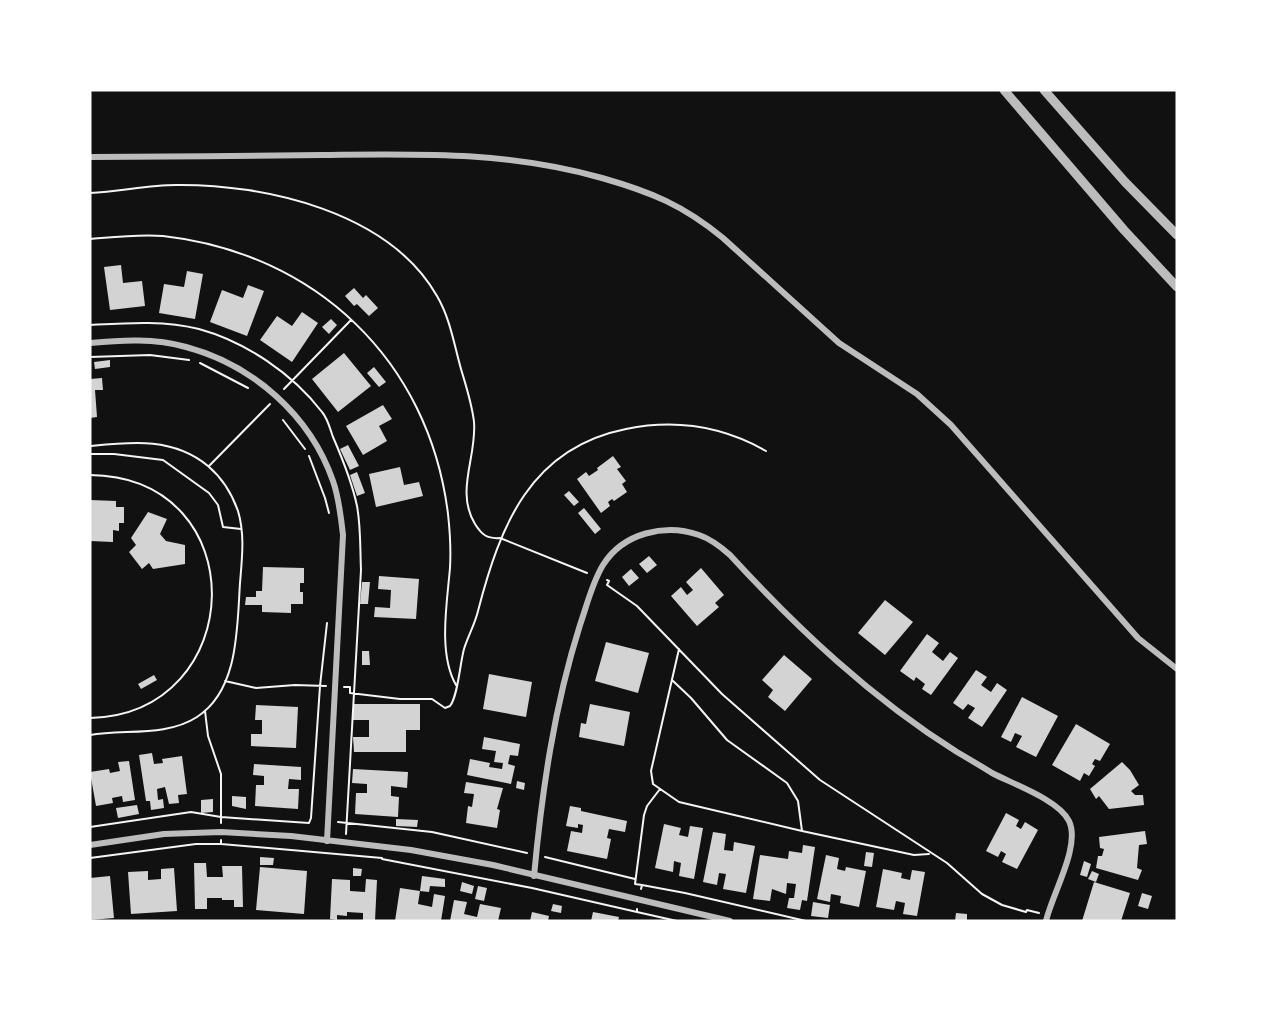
<svg xmlns="http://www.w3.org/2000/svg" width="1267" height="1011" font-family="'Fira Sans',sans-serif">
  <style>
    .building { fill: #d3d3d3 }
    .lines { fill: none; stroke-linecap: round; stroke-linejoin: round }
    .path { stroke: #f5f5f5; stroke-width: 2 }
    .minor { stroke: #bcbcbc; stroke-width: 6 }
    .tertiary { stroke: #bcbcbc; stroke-width: 9 }
  </style>
  <rect width="100%" height="100%" fill="#111"/>
  <path class="building" d="M121,265l2,18 19,-2 3,25 -35,4 -6,-43z
    M187,271l16,3 -8,45 -36,-6 5,-29 20,3z
    M248,285l16,6 -17,45 -37,-14 12,-32 21,8z
    M354,288l9,10 3,-3 12,13 -9,8 -12,-12 -3,2 -9,-10z
    M302,312l16,11 -26,39 -32,-22 17,-24 15,10z
    M331,319l6,6 -8,9 -7,-7z
    M344,353l27,33 -33,26 -26,-33z
    M110,360v7l-15,2 -1,-7z
    M374,367l12,15 -7,5 -12,-14z
    M102,378l1,12h-8l2,27 -7,1v-39z
    M383,405l9,14 -13,7 8,15 -24,14 -17,-29z
    M348,445l11,21 -9,4 -10,-21z
    M613,456l8,11 -4,2 9,12 -4,3 5,8 -13,9 -2,-2 -4,3 2,4 -9,7 -24,-34 9,-7 3,4 9,-6 -1,-2z
    M400,467l4,18 15,-3 4,14 -47,11 -7,-33z
    M357,472l8,21 -8,3 -7,-21z
    M569,491l10,11 -5,4 -10,-11z
    M90,500l26,1v6h8v16h-5v8l-6,-1v12l-23,-1z
    M584,508l17,21 -6,5 -17,-21z
    M148,512l19,7 -7,15 6,7 19,4v19l-32,5 -4,-6 -7,6 -13,-17 7,-7 -5,-7z
    M649,556l8,9 -10,8 -8,-9z
    M263,567l41,1v15h-4v9h3v12h-12v9l-29,-1v-7h-17l1,-8h10v-6h6z
    M701,568l23,27 -9,8 4,4 -22,19 -26,-30 10,-9 6,8 6,-5 -7,-8z
    M631,569l8,9 -10,8 -7,-9z
    M379,576l40,3 -3,40 -42,-2 1,-10 15,1 1,-18 -13,-1z
    M362,582h8l-2,22h-8z
    M885,600l28,22 -28,33 -27,-22z
    M927,634l12,9 -7,9 11,9 7,-9 8,6 -27,37 -9,-6 3,-5 -9,-7 -2,4 -14,-10z
    M606,642l43,11 -11,40 -43,-12z
    M362,651h7l1,14h-8z
    M784,655l28,24 -27,32 -17,-14 5,-7 -11,-10z
    M976,670l11,7 -6,8 10,7 6,-9 10,7 -25,37 -14,-9 7,-10 -7,-4 -5,6 -10,-7z
    M489,674l43,8 -6,35 -43,-8z
    M154,675l3,5 -16,9 -3,-5z
    M1022,697l36,19 -22,41 -20,-10 6,-11 -7,-3 -4,9 -10,-5z
    M353,704h67v26h-14v22h-52l-1,-15h16v-17h-16z
    M590,704l40,8 -6,34 -45,-9 2,-14 5,1z
    M256,705l42,2 -2,41 -45,-2v-12h11v-14h-7z
    M1076,724l34,20 -10,17 -5,-2 -3,5 3,2 -6,10 -5,-3 -4,8 -28,-16z
    M484,737l36,7 -2,12 -8,-1 -2,9 7,2 -4,18 -44,-9 3,-16 20,4 -1,4 13,2 1,-6 -9,-1 2,-11 -14,-2z
    M152,753l2,11 9,-1 -1,-4 20,-3 5,38 -9,1 1,8 -10,1 -4,-17 -8,2 1,11 5,-1 1,9 -13,2 -1,-9h-4l-7,-46z
    M129,761l6,39 -12,2 -1,-6 -10,2 1,5 -17,3 -6,-34 19,-3 1,4 10,-2 -2,-9z
    M1122,762l8,8 9,15 -8,6 4,4h8l1,10 -35,4 -10,-13 -3,3 -6,-10z
    M254,764l47,3v13l-12,-1 -1,10h11l-1,20 -43,-3 1,-21h8v-9l-11,-1z
    M353,769l55,3 -1,16 -16,-2v10l8,1 -1,20 -43,-3 1,-21h11v-9l-15,-1z
    M517,781l8,2 -1,7 -8,-2z
    M466,782l37,6 -6,21 3,1 -3,18 -31,-5 2,-17 4,1 2,-13 -10,-1z
    M232,796l14,1v12l-14,-3z
    M213,799v13l-12,1v-13z
    M137,805l2,9 -21,4 -2,-10z
    M570,806l11,2v3l46,10 -2,11 -16,-3 -2,9 4,1 -4,20 -40,-8 4,-20 11,2 1,-8 -5,-1v4l-12,-2z
    M1006,813l13,7 -3,6 5,3 4,-7 13,8 -21,39 -15,-7 4,-8 -5,-3 -3,6 -12,-6z
    M396,819l22,1 -1,7 -21,-1z
    M664,824l17,4 -2,7 9,2 2,-11 13,2 -9,51 -15,-3 2,-13 -7,-2 -1,11 -18,-4z
    M1145,831l2,13 -8,1 -2,23 5,2 -4,10 -42,-12 2,-12h4l2,-7 -4,-1 -1,-11z
    M713,832l13,2 -2,16 9,1 1,-9 21,4 -9,47 -23,-4 3,-15 -7,-1 -2,12 -14,-3z
    M803,845l12,2 -8,54 -5,-1 -2,10 -13,-2 2,-10h5l2,-14 -9,-1 -1,11 -14,-5 -2,12 -17,-2 7,-44 28,4 1,-8 13,2z
    M866,852l8,1 -2,14 -8,-1z
    M826,855l13,3 -2,11 8,2 1,-4 20,4 -7,36 -19,-4 1,-7 -10,-2 -1,8 -13,-3z
    M260,857l14,1 -1,7h-13z
    M1084,861l7,3 -4,13 -7,-2z
    M194,863h12l1,14h16l-1,-11h20l1,41h-9v-7h-12v-2h-15v11h-12z
    M260,867l47,4 -3,43 -48,-4z
    M174,868l3,43 -46,3 -3,-42 20,-1v9l13,-1v-10z
    M353,868l9,1 -1,7h-8z
    M883,869l19,4 -1,5 9,2 2,-10 13,2 -8,44 -14,-2 2,-11 -9,-2 -2,9 -18,-3z
    M1092,871l7,3 -3,8 -8,-3z
    M110,876l4,42 -24,2v-42z
    M422,876l23,3v8l-15,-1 -1,6 -9,-1z
    M332,879l18,1v11l15,1 1,-13 11,1 -2,41h-12v-8l-16,-1v4l-10,-1v5l-7,-1z
    M462,882l12,4 -2,8 -12,-3z
    M1094,882l36,11 -9,28h-39z
    M478,886l9,2 -3,13 -9,-2z
    M400,888l20,3 -2,13 14,3 2,-13 11,2 -4,25h-46z
    M1142,893l10,3 -4,13 -10,-3z
    M454,900l13,2 -3,12 13,3 3,-13 21,4 -3,13h-48z
    M813,902l17,3 -2,13 -17,-2z
    M553,904l9,2 -1,7 -10,-2z
    M532,912l17,4 -1,5h-18z
    M593,912l26,5 -1,4h-27z
    M956,913l11,1v7h-12z"/>
  <g class="lines">
    <path class="path" d="M90,193c29,-1 57,-8 86,-8 90,-1 213,27 261,111 13,22 17,48 24,73 5,17 11,35 13,53 3,35 -19,69 1,102 7,11 12,15 25,14l87,35
      M90,239c24,-2 49,-5 73,-3 152,17 266,124 285,278 2,18 3,36 2,54 -3,35 -12,86 6,117
      M90,325c36,-2 74,-5 109,4 47,13 94,45 123,83 6,7 8,17 11,25 10,23 19,45 24,69 4,21 3,43 4,64l-15,264
      M90,357l60,-2 39,5
      M200,363l48,25
      M284,389l67,-69
      M283,420l22,29
      M90,446c41,-4 83,-9 118,20 13,11 24,28 30,45 7,23 4,48 2,72 -3,44 -1,107 -43,134 -31,20 -72,12 -107,18
      M90,454h24l49,6 46,33 9,12 5,22 18,2
      M309,456l16,42 4,15
      M209,466l61,-62
      M90,475c166,2 159,239 0,243
      M607,580l2,1 -2,4 30,21 85,88 98,86 127,83 35,31 20,11 24,7 1,-2 12,3
      M679,649l-28,122 2,13 26,18 123,29 112,24 15,-1
      M672,680l19,18 36,42 60,43 11,18 4,30
      M225,681l31,7 39,-3 31,1
      M344,687h6v6l50,6h32l13,9 5,-2c8,-10 10,-43 14,-57 4,-13 11,-25 14,-38 22,-85 52,-163 148,-182 49,-10 96,-3 140,22
      M205,711l3,25 13,38v49
      M338,822l94,10 95,21
      M90,827l101,-15 30,5 88,6 2,-5 9,-132 7,-63
      M221,844l161,14
      M545,857l90,22
      M90,858l106,-14h25v-4
      M382,859l150,29 105,24v-3
      M642,885l43,8 121,28
      M641,889l1,-4 -7,-1 9,-69 3,-9 13,-17
      M637,912l40,9"/>
    <path class="minor" d="M90,157c77,0 155,-1 232,-2 98,-1 184,-4 280,23 49,14 81,27 121,60l116,105 78,51 34,31 187,213 39,31
      M90,343c31,-3 65,-5 96,4 67,18 124,68 147,134 6,17 8,36 10,54l-16,306
      M90,845l74,-11 57,-2 70,4 120,14 82,15 237,56
      M534,876c8,-85 20,-169 46,-251 7,-20 12,-42 23,-60 20,-32 62,-42 96,-30 12,4 22,12 31,20 68,74 141,143 227,197 12,7 24,14 35,21 21,11 67,27 77,48 12,25 -17,73 -23,100"/>
    <path class="tertiary" d="M1004,90l120,140 53,57
      M1044,90l81,92 52,53"/>
  </g>
  <rect width="1267" height="1011" fill="none" stroke="#ffffff" stroke-width="183"/>
</svg>
